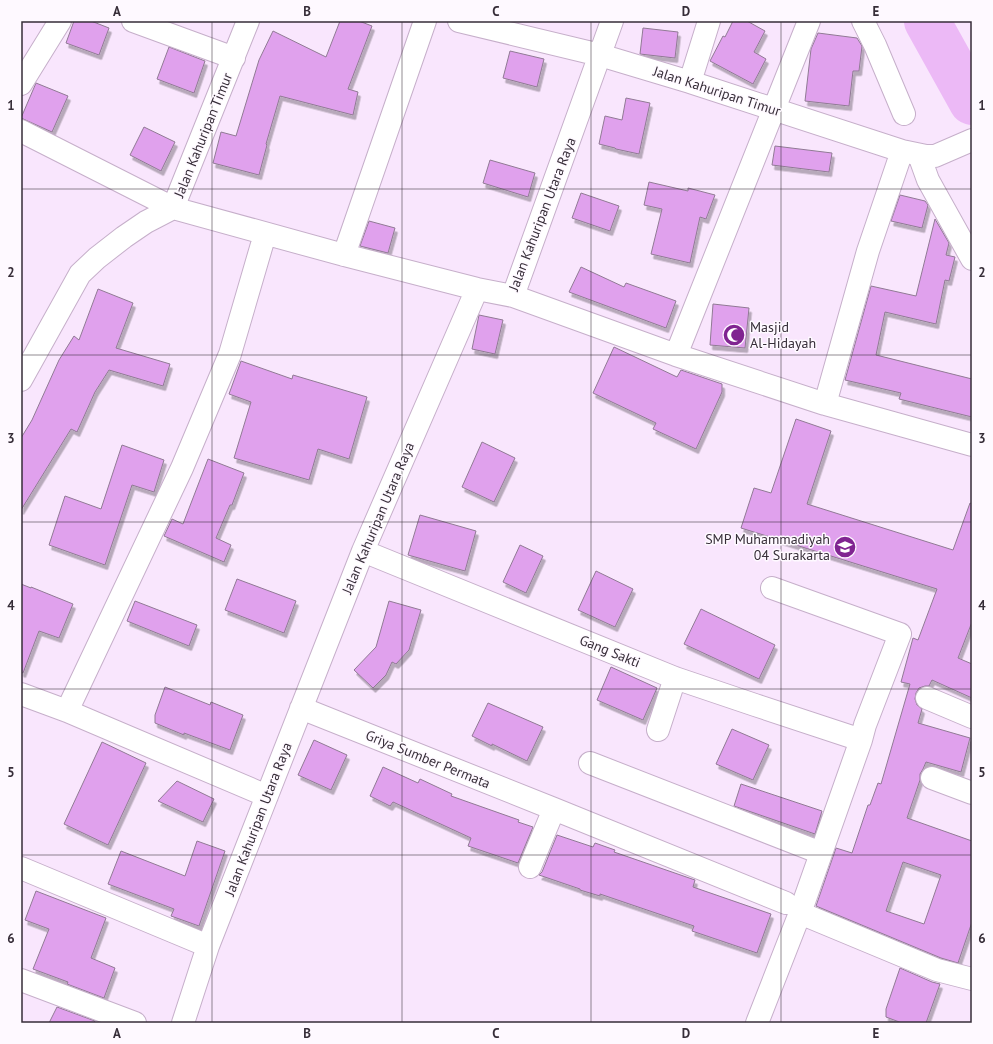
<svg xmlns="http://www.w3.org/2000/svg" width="993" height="1044" font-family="'PT Sans',sans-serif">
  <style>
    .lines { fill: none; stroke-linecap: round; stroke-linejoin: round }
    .river { stroke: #ecb9f6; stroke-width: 46 }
    .building { fill: #e0a1ed; stroke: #907a94; fill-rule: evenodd; filter: url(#shadow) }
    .minor-casing { stroke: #c6afca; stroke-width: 24 }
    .minor { stroke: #fff; stroke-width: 22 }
    .grid { fill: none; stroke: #362d38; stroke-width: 1; stroke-opacity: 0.55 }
    .labels { text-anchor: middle; stroke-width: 3; stroke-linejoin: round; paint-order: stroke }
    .street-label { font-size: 14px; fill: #362d38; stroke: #fef9ff }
    .poi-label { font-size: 14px; fill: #362d38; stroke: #fef9ff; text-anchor: start }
    .neatline { fill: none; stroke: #362d38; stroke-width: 1.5 }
    .grid-label { font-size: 13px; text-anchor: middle; font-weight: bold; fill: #362d38 }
  </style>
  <defs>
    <filter id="shadow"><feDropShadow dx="2.5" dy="4.5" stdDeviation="0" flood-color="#0004"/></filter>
  </defs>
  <rect width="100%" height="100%" fill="#f9e6fd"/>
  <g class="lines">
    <path class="river" d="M927,21l45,81"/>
  </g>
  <path class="building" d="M74,21h17l18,7 -10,27 -33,-12z
    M340,21h19l13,5 -24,63 10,3 -5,23 -73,-19 -14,48 1,1 -8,30 -46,-12 8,-31 15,4 23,-76 14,-29 53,26z
    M733,21h14l18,10 -11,21 12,7 -13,25 -43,-23 13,-25 2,1z
    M643,28l35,4 -3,26 -35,-4z
    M818,33l39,5 5,8 -3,25h-6l-4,35 -44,-5 6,-52z
    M169,47l36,14 -11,32 -37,-14z
    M510,51l34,8 -7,28 -34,-9z
    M36,83l32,13 -16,36 -31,-14z
    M626,98l24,5 -11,51 -23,-5 -1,-1 -16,-4 6,-28 17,4z
    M144,127l31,15 -14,29 -31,-16z
    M775,146l57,7 -3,19 -57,-7z
    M490,160l45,13 -7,24 -45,-14z
    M649,182l39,9v-3l27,7 -9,24 -6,-2 -10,46 -39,-9 11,-45 -18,-4z
    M581,193l38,13 -9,25 -38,-13z
    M900,195l25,6 3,4 -6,23 -31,-7z
    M935,219l14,24 -3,12 9,2 -6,24 -4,-1 -9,44 -51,-12 -9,43 96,24v38l-73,-18 2,-6 -56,-13 26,-94 45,10z
    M369,221l26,7 -7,25 -28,-7z
    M581,267l43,20 2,-4 50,18 -10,27 -97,-36z
    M98,289l35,14 -17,45 54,16 -7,22 -54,-16 -14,22 -18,40 -6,-3 -50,81v-72l11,-18 27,-60 15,-24 5,4z
    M713,304l36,4 -4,40 -35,-3z
    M479,315l24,5 -8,34 -23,-5z
    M614,347l63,30 4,-7 41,14v8l-26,57 -43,-20 3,-6 -63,-30z
    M241,361l51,18 1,-4 74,22 -18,62 -31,-10 -9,31 -75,-22 17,-56 -22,-8z
    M796,419l35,12 -24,73 146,46 17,-47 2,1v118l-14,36 14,6v34l-40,-18 -3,6h-4l-6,2 -3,5 -1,6 2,6 5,4 -4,14 52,15 -9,34 -35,-10 -3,7 -3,5v6l-13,38 65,23v81l-14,41 -17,-5 -125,-52 20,-58 16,5 16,-48h2l8,-22 3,1 29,-100 -9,-2 12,-44 5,2 19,-51 -196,-61 13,-40 17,5zM903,862l38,13 -17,49 -38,-13z
    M482,442l33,16 -21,44 -32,-15z
    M122,445l42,15 -10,32 -22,-7 -27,80 -56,-20 16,-49 36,13z
    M208,459l36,14 -12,32h-2l-14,33 15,7 -7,17 -60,-26 8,-17 11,5z
    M420,515l56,16 -11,40 -57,-16z
    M520,545l23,11 -17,37 -23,-11z
    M596,571l37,18 -18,38 -37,-17z
    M237,579l59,22 -12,32 -59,-23z
    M21,584l10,4v-1l42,17 -14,34 -20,-7 -16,42 -2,-1z
    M135,601l62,24 -8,21 -62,-25z
    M389,601l32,9 -12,40 -13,14 -4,-2 -6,13 -13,13 -19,-18 22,-23z
    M701,609l74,36 -16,34 -75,-35z
    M611,667l46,21 -14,32 -46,-20z
    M165,687l45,18 1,-3 32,13 -13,35 -46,-17v2l-29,-12v-8z
    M488,703l55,24 -16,34 -35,-17v2l-20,-10z
    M732,729l37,16 -16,35 -37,-16z
    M314,740l33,15 -16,35 -33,-15z
    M102,742l44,21 -38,82 -44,-21z
    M383,767l35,16 2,-4 32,15 -1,2 68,24 -1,2 15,5 -15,36 -50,-17 3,-8 -78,-36 -3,4 -20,-10z
    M177,781l37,18 -11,23 -45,-21z
    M741,784l81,27 -7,23 -81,-28z
    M557,835l36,12 2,-4 20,7 -1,2 81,28 -2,7 78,27 -14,39 -65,-22 2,-5 -94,-32v2l-20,-6v-1l-41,-14 3,-3z
    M197,841l28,10 -26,75 -28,-10 3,-7 -66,-25 13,-33 64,25z
    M36,891l70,27 -15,40 24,10 -11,30 -37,-14 1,-2 -35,-13 16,-40 -24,-9z
    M900,968l32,14 8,2 -14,39h-24l-16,-6v-8z
    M57,1007l38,14 -1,2h-45z"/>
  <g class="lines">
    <g class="minor-casing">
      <path id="minor" d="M133,21l101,37
        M459,21l141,34 90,27 212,69 24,5h9l37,-16
        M863,21l12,24 29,69
        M690,82l19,-61
        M21,84l39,-63
        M21,131l152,77 171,47 133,34 36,7 163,59 149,49 147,41
        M919,155l9,25 44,79
        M344,255l81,-234
        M513,296l99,-275
        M676,355l133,-334
        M21,380l59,-106 17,-16 27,-21 22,-15 27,-14 75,-187
        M825,404l43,-153 34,-100
        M363,551l312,127 80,27 106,35
        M21,694l46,17 200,85
        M927,698l45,19
        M301,708l253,101 232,94
        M67,711l115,-243 48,-114 35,-120
        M658,730l17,-52
        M590,763l231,90
        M932,778l40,15
        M530,867l24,-58
        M21,868l187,78
        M800,913l137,57 35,9
        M21,980l114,43
        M183,1023l25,-77 155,-395 114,-262
        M757,1023l43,-110 61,-173 4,-15 35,-91 -128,-46"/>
    </g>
    <use href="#minor" class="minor"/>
  </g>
  <path class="grid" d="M212,21v1002M402,21v1002M591,21v1002M781,21v1002M21,189h951M21,355h951M21,522h951M21,689h951M21,855h951"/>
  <defs>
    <g id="mosque-disc" transform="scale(1.15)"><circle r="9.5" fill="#802491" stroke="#fef9ff"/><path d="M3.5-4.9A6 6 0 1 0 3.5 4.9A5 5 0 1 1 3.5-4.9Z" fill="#fff"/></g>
    <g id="school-disc" transform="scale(1.15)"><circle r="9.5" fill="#802491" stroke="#fef9ff"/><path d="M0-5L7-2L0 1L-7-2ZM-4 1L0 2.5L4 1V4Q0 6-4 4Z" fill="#fff"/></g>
  </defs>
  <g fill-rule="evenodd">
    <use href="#mosque-disc" x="734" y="335"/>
    <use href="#school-disc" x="845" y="547"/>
  </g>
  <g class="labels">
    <g class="street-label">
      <text transform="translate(717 91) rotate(18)" y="5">Jalan Kahuripan Timur</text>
      <text transform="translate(203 135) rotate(-68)" y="5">Jalan Kahuripan Timur</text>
      <text transform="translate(542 214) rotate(-69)" y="5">Jalan Kahuripan Utara Raya</text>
      <text transform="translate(378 518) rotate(-67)" y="5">Jalan Kahuripan Utara Raya</text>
      <text transform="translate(610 651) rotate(22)" y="5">Gang Sakti</text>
      <text transform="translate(428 759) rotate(22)" y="5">Griya Sumber Permata</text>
      <text transform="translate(258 819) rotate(-69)" y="5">Jalan Kahuripan Utara Raya</text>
    </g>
    <g class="poi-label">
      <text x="750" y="332">Masjid<tspan x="750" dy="16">Al-Hidayah</tspan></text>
      <text x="830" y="544" text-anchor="end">SMP Muhammadiyah<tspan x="830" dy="16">04 Surakarta</tspan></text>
    </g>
  </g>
  <rect width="993" height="1044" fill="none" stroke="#fef9ff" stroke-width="44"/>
  <rect x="22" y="22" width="949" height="1000" class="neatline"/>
  <g class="grid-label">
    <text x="117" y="16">A</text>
    <text x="307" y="16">B</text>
    <text x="496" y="16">C</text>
    <text x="686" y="16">D</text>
    <text x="876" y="16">E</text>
    <text x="11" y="110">1</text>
    <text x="982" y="110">1</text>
    <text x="11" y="277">2</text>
    <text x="982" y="277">2</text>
    <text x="11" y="443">3</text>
    <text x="982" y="443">3</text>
    <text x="11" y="610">4</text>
    <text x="982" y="610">4</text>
    <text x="11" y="777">5</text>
    <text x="982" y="777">5</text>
    <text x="11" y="943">6</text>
    <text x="982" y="943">6</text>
    <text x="117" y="1038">A</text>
    <text x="307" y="1038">B</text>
    <text x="496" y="1038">C</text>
    <text x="686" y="1038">D</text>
    <text x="876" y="1038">E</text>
  </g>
</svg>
